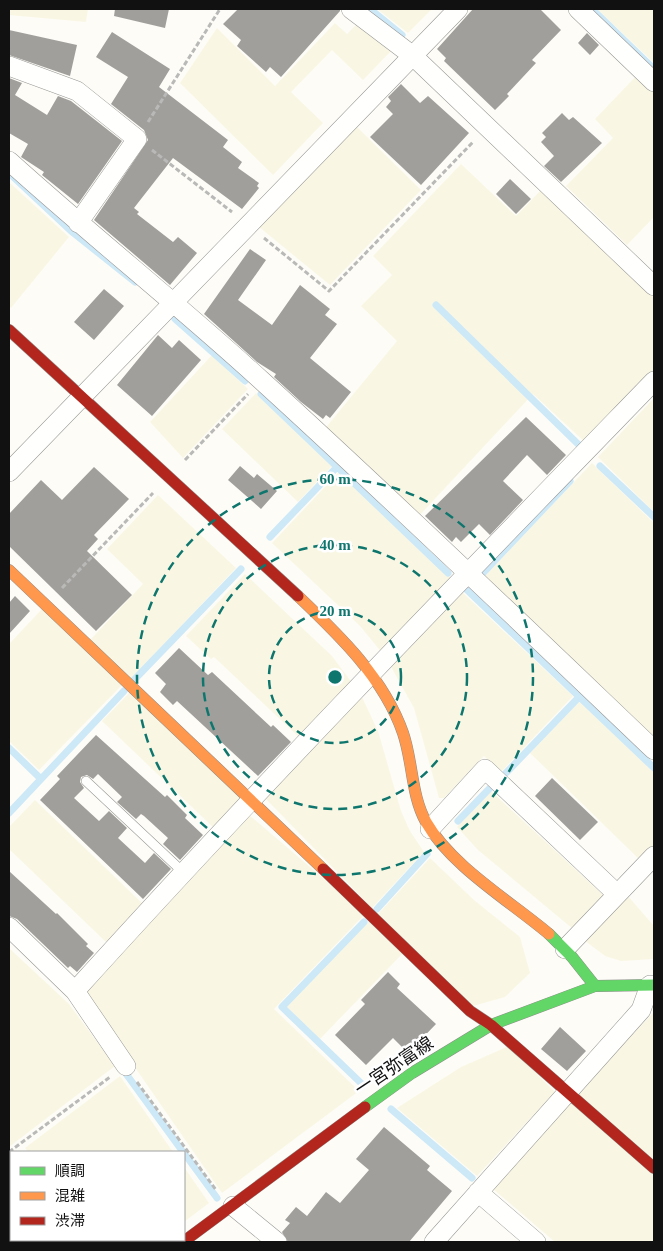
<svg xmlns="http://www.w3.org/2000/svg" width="663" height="1251" font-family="'Times New Roman','Noto Sans JP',serif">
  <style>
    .farmland { fill: #f9f7e4 }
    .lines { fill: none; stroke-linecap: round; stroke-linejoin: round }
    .stream { stroke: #cde8f7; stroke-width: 7 }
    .building { fill: #a19f9c }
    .lane-casing { stroke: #979795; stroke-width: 10 }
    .street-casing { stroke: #979795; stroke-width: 20 }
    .fast-casing { stroke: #8e8d8b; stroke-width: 12 }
    .slow-casing { stroke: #8e8d8b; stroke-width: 12 }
    .jam-casing { stroke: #8e8d8b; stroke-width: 12 }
    .path { stroke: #b9b9b8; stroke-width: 3; stroke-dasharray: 5 2.5; stroke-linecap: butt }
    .lane { stroke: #fffffe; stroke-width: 9 }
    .street { stroke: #fffffe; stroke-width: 19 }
    .fast { stroke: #63d668; stroke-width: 11 }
    .slow { stroke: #ff974d; stroke-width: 11 }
    .jam { stroke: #b3261e; stroke-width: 11 }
    .ring { fill: none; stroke: #0f766e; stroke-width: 2.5; stroke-dasharray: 9 6 }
    .labels { text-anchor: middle; stroke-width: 5; stroke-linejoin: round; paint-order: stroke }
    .street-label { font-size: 18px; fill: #111; stroke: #fff }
    .centre { fill: #0f766e; stroke: #fff; stroke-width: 2.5 }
    .ring-label { font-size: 15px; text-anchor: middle; font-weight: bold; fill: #0f766e; stroke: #fff; stroke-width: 5; stroke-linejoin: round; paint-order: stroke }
  </style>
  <rect width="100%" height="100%" fill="#fdfcf7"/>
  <path class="farmland" d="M9,9h79l-2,13 -77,-7z
    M377,9h55l-24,24z
    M597,9h57v54z
    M359,22l35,26 -31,32 -31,-30 -41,42 32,31 -50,52 -93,-92 37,-55 58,58 60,-63 12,11z
    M640,72l14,14v131l-27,28 -61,-59 47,-48 -18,-19z
    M356,126l65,64 -91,95 -71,-58z
    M461,164l55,52 25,-26 113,108v77l-67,69 -54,-50 -116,124 -94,-87 74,-90 -36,-35 31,-31 -19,-19z
    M9,182l60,55 -58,71 -2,-2z
    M212,355l36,34 -65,69 -33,-36z
    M256,393l76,73 -34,36 -76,-73z
    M654,398v114l-56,-55z
    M592,463l62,60v217l-171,-162z
    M339,472l115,109 -71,73 -23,-28 -88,-83z
    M158,495l78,73 -105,111 -41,-39 53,-56 -36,-35z
    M245,574l87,82 21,28 -52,55 -87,-82 -3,2 -25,-23z
    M462,592l111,104 -72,76 -17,-16 -40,42h-5l-25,-90 -24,-43z
    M42,609l80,76 -83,85 -30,-29v-97z
    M131,691l110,106 -24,34 -115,-110z
    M361,695l17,36 23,80 9,20 14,21 -52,56 -108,-111z
    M580,701l74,72v74l-13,14 -111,-108z
    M491,791l112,104 -30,34 -95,-79 -21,-23z
    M35,800l109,105 -37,38 -98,-94v-22z
    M247,813l118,101 -91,95 85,82 -137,102 -140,-202z
    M430,858l44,42 46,37 10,36 -25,24 -32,9 -95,-92z
    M627,895l27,31v33l-33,2 -16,-5 -21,-16z
    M371,919l34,32 -85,88 -34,-33z
    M9,948l60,56 46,62 -106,81z
    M654,1012v150l-79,-67z
    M509,1046l46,46 -78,84 -80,-68 64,-41z
    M120,1076l53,76h-145l-3,-4z
    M571,1100l83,71v71h-99l-62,-53z
    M184,1167l25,36 -25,19z"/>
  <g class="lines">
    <path class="stream" d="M370,9l32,26
      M592,9l62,60
      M9,173l62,58 64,51
      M436,305l144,141
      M175,319l70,62
      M261,394l187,179
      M600,466l54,51
      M270,537l67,-70
      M483,573l87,-92
      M467,590l187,178
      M134,680l107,-111
      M9,748l32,31
      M505,774l75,-78
      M9,813l115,-122
      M458,821l32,-33
      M377,909l50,-55
      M124,1071l59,81
      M363,1085l-81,-78 82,-85
      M391,1109l81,69
      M184,1153l33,45"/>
  </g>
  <path class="building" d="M115,9h54l-4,19 -51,-12z
    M238,9h102v2l-59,66 -11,-10 -4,5 -29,-26 4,-6 -18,-16z
    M473,9h67l21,21 -29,30 4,3 -29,31 2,2 -14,14 -51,-49 2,-3 -9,-9z
    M9,30l68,15 -7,31 -61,-21z
    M112,32l58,37 -11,18 69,53 -5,7 19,15 -4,6 21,15 -2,3 2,2 -17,21 -69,-51 -39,50 5,4 -2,2 36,28 5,-5 19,16 -27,32 -76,-65 54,-80 -4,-10 -33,-26 17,-27 -32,-20z
    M587,33l12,12 -9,10 -12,-12z
    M9,78l13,5 -7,12 32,20 11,-19 13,5 51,40 -44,63 -36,-29 2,-3 -23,-15 7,-13 -19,-11z
    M401,84l19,19 8,-7 41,37 -48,52 -51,-48 23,-23 -7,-7 5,-6 -3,-4z
    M562,113l7,7 4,-3 29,26 -41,39 -17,-16 10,-10 -13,-14 5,-5 -4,-4z
    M510,179l21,20 -15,15 -20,-20z
    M250,249l16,11 -28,40 34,25 28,-40 30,24 -5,6 12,9 -27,34 41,34 -21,26 -4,-3 -3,4 -22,-17 -27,-25 2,-3 -19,-12 -53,-48z
    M104,289l20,17 -30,34 -20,-18z
    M158,335l14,13 7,-8 22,20 -49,56 -35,-31z
    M526,417l40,38 -19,20 -20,-20 -24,26 20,19 -33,35 -11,-11 -18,18 -5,-5 -4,5 -27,-26z
    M240,466l14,12 3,-4 20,17 -16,18 -33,-29z
    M94,467l35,32 -35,36 4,4 -11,12 45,44 -36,36 -87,-85v-32l32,-34 21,20z
    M15,596l15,15 -21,23v-31z
    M179,648l29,27 4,-3 59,55 2,-2 18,17 -33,34 -81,-75 -4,4 -13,-13 6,-8 -11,-11z
    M96,735l69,62 2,-2 20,20 -2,3 18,17 -23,25 -17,-16 5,-6 -24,-22 -3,-2 -5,5 -19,-17 5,-5 -24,-23 -5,5 -6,-4 -6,2 -1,5 4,6 -10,10 25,23 10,-10 18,17 -9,10 27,25 9,-10 17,16 -28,30 -103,-99 20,-21 -3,-3z
    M552,778l46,44 -18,18 -45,-44z
    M9,871l47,43 1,-1 31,31 -2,2 8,7 -17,19 -7,-6 -2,2 -51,-49 -8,-3z
    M388,972l12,12 -3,4 39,36 -28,29 -15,-15 -27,27 -31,-30 30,-31 -4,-4z
    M560,1027l26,24 -19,20 -26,-22z
    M384,1127l46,39 -3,4 25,21 -43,51h-121l-6,-10 8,-9 -5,-3 11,-13 11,9 19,-24 14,11 29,-33 -13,-11z"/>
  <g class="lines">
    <g class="lane-casing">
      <path id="lane" d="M86,781l97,91
        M80,1240l1,2"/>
    </g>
    <g class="street-casing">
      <path id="street" d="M351,9l62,47 241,230
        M578,9l76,73
        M9,66l68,25 60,48 -59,84
        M9,161c83,75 170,144 252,219 133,121 263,246 393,370
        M9,472l449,-463
        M430,829l55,-60 132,125
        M9,927l66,64 51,75
        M565,949l89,-93
        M75,991c188,-208 384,-409 579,-610
        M478,1192l58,50
        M233,1206l44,36
        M434,1242l207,-232 9,-25"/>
    </g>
    <g class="fast-casing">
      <path id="fast" d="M549,934l23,23 23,29
        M365,1107l47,-34 79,-48 104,-39 59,-1"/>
    </g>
    <g class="slow-casing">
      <path id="slow" d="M9,570l314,299
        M298,596c41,39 86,82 105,137 10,29 8,62 23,89 25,44 84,79 123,112"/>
    </g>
    <g class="jam-casing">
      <path id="jam" d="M9,330l289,266
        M323,869l147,142 21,14 163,143
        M183,1242l182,-135"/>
    </g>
    <path class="path" d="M148,122l72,-113
      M152,150l80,62
      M264,238l65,53 144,-149
      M185,460l63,-66
      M62,588l91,-95
      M137,1082l79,108
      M9,1152l101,-75"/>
    <use href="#lane" class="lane"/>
    <use href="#street" class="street"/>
    <use href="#fast" class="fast"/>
    <use href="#slow" class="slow"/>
    <use href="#jam" class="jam"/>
  </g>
  <g class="ring">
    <circle cx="335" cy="677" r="66"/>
    <circle cx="335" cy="677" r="132"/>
    <circle cx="335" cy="677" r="198"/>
  </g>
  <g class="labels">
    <g class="street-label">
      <text transform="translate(394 1066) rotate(-34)" y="6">一宮弥富線</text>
    </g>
  </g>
  <circle cx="335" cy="677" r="8" class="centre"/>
  <g class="ring-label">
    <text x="335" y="484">60 m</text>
    <text x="335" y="550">40 m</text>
    <text x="335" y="616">20 m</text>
  </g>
  <rect width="663" height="1251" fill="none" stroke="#111111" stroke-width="20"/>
  <rect x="10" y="1151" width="175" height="90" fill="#ffffff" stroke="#a0a0a0"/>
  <rect x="20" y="1167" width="25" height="8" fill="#63d668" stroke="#a0a0a0"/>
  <text x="55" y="1176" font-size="15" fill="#111111">順調</text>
  <rect x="20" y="1192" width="25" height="8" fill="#ff974d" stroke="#a0a0a0"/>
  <text x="55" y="1201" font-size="15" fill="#111111">混雑</text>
  <rect x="20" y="1217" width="25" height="8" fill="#b3261e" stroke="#a0a0a0"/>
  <text x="55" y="1226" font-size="15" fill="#111111">渋滞</text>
</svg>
